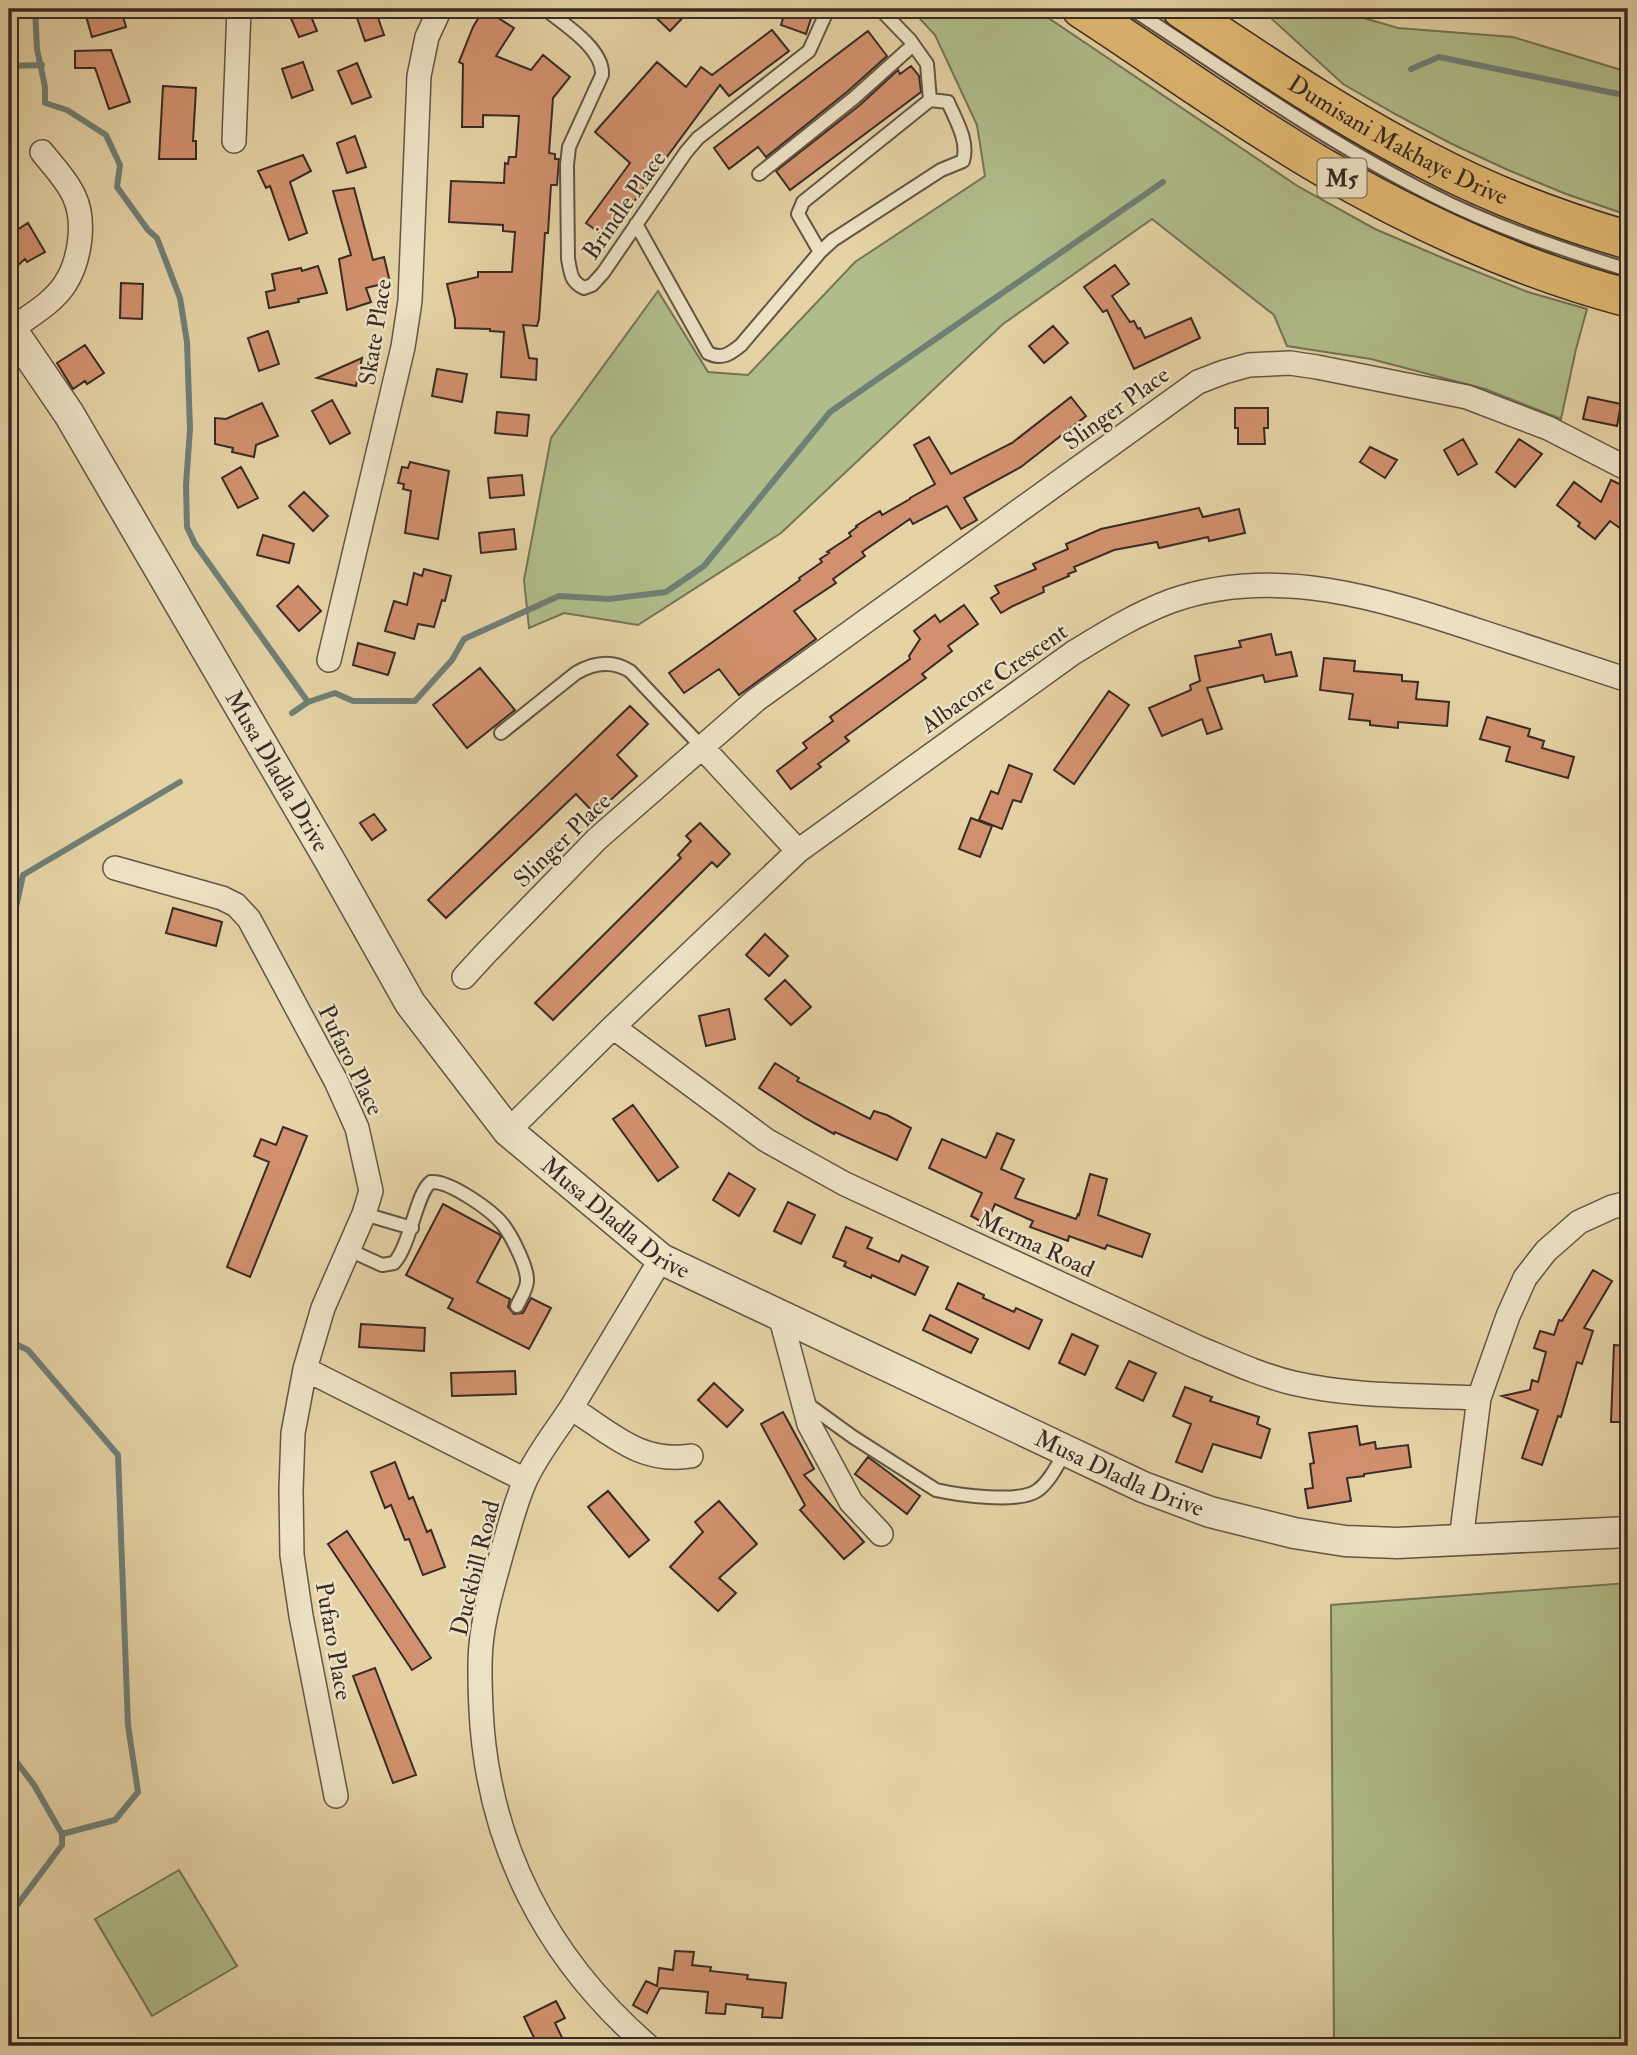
<svg xmlns="http://www.w3.org/2000/svg" width="1637" height="2055" font-family="'IM FELL Double Pica',serif">
  <style>
    .green { fill: #b0bd8a; stroke: #747458; stroke-width: 2 }
    .lines { fill: none; stroke-linecap: round; stroke-linejoin: round }
    .stream { stroke: #707f76; stroke-width: 6 }
    .building { fill: #d2916e; stroke: #382b25; stroke-width: 2 }
    .service-casing { stroke: #635545; stroke-width: 16 }
    .minor-casing { stroke: #635545; stroke-width: 26 }
    .tertiary-casing { stroke: #635545; stroke-width: 33 }
    .primary-casing { stroke: #382b25; stroke-width: 40 }
    .service { stroke: #eee2c5; stroke-width: 12 }
    .minor { stroke: #eee2c5; stroke-width: 23 }
    .tertiary { stroke: #eee2c5; stroke-width: 30 }
    .primary { stroke: #e2ba73; stroke-width: 37 }
    .labels { text-anchor: middle; stroke-width: 5; stroke-linejoin: round; paint-order: stroke }
    .shield { fill: #eee2c5; stroke: #6f6255; stroke-width: 2 }
    .shield-label { font-size: 23px; font-weight: bold; fill: #382b25 }
    .street-label { font-size: 24px; fill: #382b25; stroke: #eee2c5 }
  </style>
  <rect width="100%" height="100%" fill="#e5d3a6"/>
  <filter id="stains"><feTurbulence type="fractalNoise" baseFrequency=".00286" numOctaves="4"/><feColorMatrix values="0 0 0 0 .2 0 0 0 0 .09 0 0 0 0 .02 0 0 0 .5 -.17"/></filter>
  <radialGradient id="worn" r=".72"><stop offset=".6" stop-color="#630" stop-opacity="0"/><stop offset="1" stop-color="#630" stop-opacity=".3"/></radialGradient>
  <path class="green" d="M911,9h124l264,178 76,42 75,32 78,31 59,17 -11,40 -15,70 -76,-30 -114,-30 -84,-13 -13,-31 -122,-96 -149,105 -222,209 -143,92 -74,-12 -35,15 -5,-48 27,-142 107,-147 50,81 40,3 107,-113 130,-86 -8,-51 -42,-90z
    M1261,9h72l65,19 115,9 115,35v143l-62,-21 -58,-24 -56,-26 -55,-29 -54,-31z
    M1628,1583v463h-294l-3,-441z
    M179,1870l58,96 -85,50 -57,-97z"/>
  <g class="lines">
    <path class="stream" d="M35,9l2,40 8,38v16l22,7 39,25 14,30 -3,22 31,43 9,8 23,60 7,44 3,87 -4,56 1,42 8,17 113,158
      M9,66l33,-1
      M1411,69l28,-12 189,39
      M292,713l16,-11 27,-9 18,8h62l37,-41 12,-21 95,-43 50,3 57,-7 38,-26 126,-154 333,-230
      M9,939l14,-64 157,-93
      M9,1341l19,9 90,105 10,270 10,67 -23,28 -53,14
      M9,1752l25,33 28,49v11l-53,71"/>
  </g>
  <path class="building" d="M84,9h37l5,18 -34,10z
    M287,9h21l9,22 -18,6z
    M354,9h21l9,26 -19,6z
    M484,9l30,19 -18,28 35,14 12,-15 27,22 -17,21 -4,55 6,1v5h4l-2,26h-6l-3,48h-3l-6,86 -2,7 -14,-1 6,33 8,1 -1,21 -35,-3 3,-45 -14,-1v-2l-35,-1v-9l-8,-35 31,-7v-5h34l3,-40 -12,-1v-6l-54,-3 2,-41 53,2 1,-20 3,1 1,-7h7l3,-41 -36,-1v12h-21l1,-63 -4,-2 14,-35z
    M647,9h44l-21,22z
    M786,9h28l-8,25 -25,-9z
    M772,30l17,21 -60,45 -9,-11 -113,153 -21,-15 44,-60 -35,-31 62,-70 29,25 15,-20 11,8z
    M868,31l19,25 -39,35 -82,66 -8,-10 -29,22 -15,-21z
    M111,50l19,52 -21,7 -14,-41h-20v-17z
    M303,62l10,28 -21,8 -10,-29z
    M357,63l14,34 -19,7 -14,-33z
    M911,66l8,10 2,16 -131,98 -14,-19 84,-66 38,-35 2,4z
    M163,86l33,2 -3,53h3v18h-37z
    M355,136l11,31 -19,6 -10,-30z
    M303,155l8,16 -21,11 17,51 -18,7 -19,-54 -4,2 -8,-17z
    M354,188l19,72 11,-3 6,25 -24,6 5,14 -24,8 -8,-51 12,-4 -18,-64z
    M28,223l17,29 -18,10 -2,-3 -16,14v-38z
    M1115,265l14,19 -17,12 18,26 4,-1 4,8 2,-1 5,10 46,-20 9,20 -66,31 -27,-59 -4,2 -19,-25z
    M318,266l9,27 -29,6 1,3 -30,6 -3,-16 9,-2 -3,-16 29,-6 1,3z
    M121,283l22,1 -1,35 -22,-1z
    M1053,326l15,17 -24,20 -15,-17z
    M268,331l11,33 -20,7 -11,-33z
    M85,345l19,28 -17,11 -2,-3 -12,8 -16,-26z
    M362,358l-6,28 -39,-8z
    M437,369l30,5 -5,28 -30,-6z
    M1071,397l15,19 -65,51 -57,31 13,22 -16,9 -14,-23 -34,18 -3,-5 -48,33 3,4 -32,23 3,4 -42,28 22,28 -77,56 -20,-26 -35,24 -15,-20 131,-93 -1,-2 23,-16 -2,-3 9,-6 -2,-1 24,-16 -2,-3 8,-6 -1,-1 17,-11 7,-4 2,4 28,-16v-1l25,-14 -21,-39 15,-8 22,37 61,-31z
    M1588,397l33,7 -4,22 -34,-7z
    M332,400l18,33 -20,11 -18,-33z
    M262,403l16,33 -22,9 -2,12 -22,-5 1,-4 -18,-4v-26l11,1z
    M1235,408h33v20h-4l1,16h-27v-16h-3z
    M497,412l32,3 -2,21 -32,-3z
    M1463,439l14,25 -19,11 -14,-25z
    M1519,439l23,15 -27,33 -19,-15z
    M1370,447l27,13 -12,18 -25,-16z
    M410,462l39,9 -11,68 -33,-6 6,-42 -8,-2 1,-5 -6,-1 4,-16 6,1z
    M241,467l17,31 -20,10 -16,-30z
    M522,475l2,20 -34,3 -2,-20z
    M1611,480l17,8v46l-18,-13 -15,18 -17,-13 2,-3 -23,-18 17,-23 27,20z
    M304,492l24,24 -15,15 -24,-25z
    M1199,508l4,9 36,-8 6,24 -36,8 -1,-4 -49,11 -2,-6 -43,8 -40,17 2,4 -8,3 1,2 -26,11 1,5 -31,14 -12,7 -10,-15 8,-5 -4,-7 41,-17 -3,-5 35,-15 -2,-5 35,-15z
    M514,529l2,20 -35,4 -2,-20z
    M263,535l31,9 -5,19 -32,-8z
    M424,569l27,7 -6,25 -3,-1 -8,27 -16,-3 -4,15 -29,-8 9,-30 13,4 7,-32 8,3z
    M298,586l23,25 -22,20 -22,-25z
    M964,605l14,19 -30,22 4,5 -30,23 4,4 -81,59 4,4 -31,23 3,3 -30,22 -14,-18 30,-23 -4,-5 30,-22 -3,-4 80,-58 -1,-3 11,-17 -6,-8 21,-16 5,7z
    M1271,634l5,21 15,-3 6,24 -32,6 -2,-7 -56,13 15,41 -15,5 -5,-15 -40,17 -13,-28 42,-18 -1,-5 10,-4 -5,-25 46,-9 -2,-6z
    M358,643l37,10 -7,22 -35,-10z
    M1324,658l31,3 -1,10 48,4v6l16,1 -2,17 33,3 -2,24 -49,-4v6l-28,-3v-4l-21,-2 4,-25 -33,-4z
    M480,668l35,42 -48,38 -34,-43z
    M1109,691l20,14 -55,79 -20,-14z
    M630,706l18,18 -31,31 20,21 -42,38 -19,-20 -130,124 -18,-18z
    M1487,717l43,12 -2,7 16,5 -2,7 32,9 -6,21 -62,-17 4,-14 -30,-8z
    M1009,765l23,9 -11,28 -8,-2 -11,29 -23,-9 12,-29 7,3z
    M374,814l12,16 -14,10 -12,-17z
    M971,818l21,8 -12,31 -21,-8z
    M700,823l30,31 -13,13 -5,-5 -159,158 -18,-17 146,-145 -3,-3 13,-14 -5,-5z
    M173,908l49,14 -6,24 -50,-13z
    M765,934l23,22 -19,20 -23,-21z
    M785,980l26,27 -20,18 -26,-26z
    M729,1009l6,30 -29,7 -7,-30z
    M775,1063l24,15 -2,3 73,38 4,-8 13,4 24,13 -14,32 -62,-28 -1,2 -29,-16 -46,-30z
    M633,1105l45,62 -20,14 -45,-62z
    M283,1127l24,9 -57,141 -23,-10 42,-105 -15,-6 7,-17 15,6z
    M997,1133l17,7 -13,29 23,10 -9,19 61,21 2,-5 1,1 11,-41 17,5 -9,36 52,19 -8,23 -35,-12 -2,4 -36,-13 -1,5 -38,-14 3,-6 -38,-17 -9,20 -15,-8 11,-23 -53,-25 13,-29 44,19z
    M729,1173l26,16 -16,27 -26,-16z
    M788,1202l27,13 -14,29 -27,-13z
    M443,1204l56,30 2,3 -24,45 33,17 -2,8 6,7 9,-1 8,-15 20,10 -22,41 -81,-41 5,-9 -47,-24z
    M846,1227l26,11 -5,10 32,14 3,-7 26,12 -13,28 -43,-20 -1,3 -27,-12 2,-4 -13,-5z
    M1593,1270l19,11 -28,47 9,3 -11,33 -5,-2 -16,55 -3,-1 -16,49 -20,-7 16,-48 -36,-14 28,-6 2,-10 6,2 8,-30 -12,-4 6,-17 14,4 5,-15 3,1z
    M958,1283l26,12 -1,3 31,14 2,-4 26,12 -13,29 -83,-40z
    M930,1315l48,24 -7,14 -48,-23z
    M361,1324l64,4 -1,23 -65,-4z
    M1072,1334l26,12 -13,29 -26,-12z
    M1614,1345l14,1v76h-17z
    M1129,1361l27,12 -13,28 -27,-13z
    M515,1371l1,23 -64,2 -1,-23z
    M714,1383l29,27 -16,17 -29,-27z
    M1185,1387l27,10 -2,4 49,16 -2,7 13,5 -9,29 -48,-14 -11,28 -26,-10 15,-38 -18,-8z
    M783,1412l31,57 -10,6 60,67 -20,17 -44,-49 5,-5 -44,-81z
    M1357,1426l3,19 15,-3 1,7 32,-4 3,22 -47,7v2l-17,2 4,23 -43,7 -3,-19 8,-1 -3,-24 4,-1 -5,-30z
    M868,1457l52,39 -13,18 -52,-40z
    M395,1462l14,37 4,-2 14,35 4,-2 14,37 -22,8 -14,-36 -4,1 -14,-35 -6,3 -14,-36z
    M608,1491l41,49 -20,17 -41,-50z
    M719,1501l38,43 -38,34 17,15 -18,18 -48,-44 33,-35 -8,-10z
    M347,1531l84,127 -19,12 -84,-126z
    M375,1668l41,107 -23,8 -40,-107z
    M675,1951l19,1 -2,13 19,2 -1,4 38,4 -1,4 39,4 -4,35 -20,-1 1,-9 -37,-4 -1,10 -19,-1 2,-21 -48,-4 -13,25 -14,-8 13,-24 11,5 2,-18 14,2z
    M556,2001l9,17 -10,5 11,23h-28l-14,-29z"/>
  <g class="lines">
    <g class="service-casing">
      <path id="service" d="M545,9c19,15 59,40 57,66l-33,72 -2,18 1,94c3,14 2,22 16,29l8,-3 11,-12 83,-121 12,-14 111,-87 19,-42
        M1132,9c98,64 193,132 298,185 62,32 131,55 198,76
        M759,174l95,-76 59,-53
        M636,224l72,129c14,7 22,1 33,-8l79,-93 13,-12 108,-70 22,-9c6,-20 -7,-40 -15,-59l-18,-2 -3,-36 -17,-24 -30,-31
        M820,252l-22,-38 5,-12 127,-102
        M501,733l75,-60c17,-10 36,-13 54,-2l71,75
        M364,1214l48,14
        M349,1250l33,15 12,-2c17,-19 22,-70 37,-81 18,-2 62,29 73,44 8,11 24,42 23,55 0,8 -7,18 -10,25
        M806,1403l47,34 83,53c22,5 84,14 102,0 12,-9 20,-26 28,-40"/>
    </g>
    <g class="minor-casing">
      <path id="minor" d="M234,141l5,-132
        M12,329c17,-13 41,-26 53,-45 15,-23 21,-63 9,-88 -7,-16 -21,-30 -32,-44
        M329,660l74,-313 7,-46 9,-225 8,-39 13,-28
        M701,746l97,105
        M115,868l107,30 14,7 13,14 87,162 21,47 14,63 -7,23 -41,94 -18,61 -12,64 -2,57 1,65 9,61 35,180
        M464,977l21,-23 112,-115 159,-139 442,-318 26,-10 25,-7 41,-2 27,4 150,30 81,31 80,41
        M613,1027l153,113 79,44 352,163c31,13 63,28 96,36 60,14 125,12 186,15
        M508,1131l105,-104 185,-176 275,-198c31,-19 63,-39 98,-52 105,-37 211,-2 311,31 49,16 98,32 146,48
        M780,1315l29,109 42,78 30,32
        M305,1369l220,111
        M571,1408c40,25 69,56 120,48
        M1461,1540l18,-142 29,-82 17,-38 21,-27 33,-29 33,-15 16,-4
        M648,2046c-102,-88 -161,-203 -167,-337 -1,-21 -2,-43 0,-64 3,-32 13,-63 21,-93 7,-23 13,-49 23,-71 12,-27 32,-51 48,-76 29,-48 58,-97 88,-146"/>
    </g>
    <g class="tertiary-casing">
      <g id="tertiary">
        <path id="s1" d="M9,326l60,88 261,447 80,142 98,128 153,128 482,228 67,25 84,21 51,8 52,2 231,-11"/>
      </g>
    </g>
    <g class="primary-casing">
      <g id="primary">
        <path d="M1081,9c80,52 158,109 240,157 96,56 200,104 307,132"/>
        <path id="s2" d="M1181,9c80,53 159,107 245,151 64,34 133,60 202,80"/>
      </g>
    </g>
    <use href="#service" class="service"/>
    <use href="#minor" class="minor"/>
    <use href="#tertiary" class="tertiary"/>
    <use href="#primary" class="primary"/>
  </g>
  <g class="labels">
    <rect class="shield" x="1317.5" y="158.5" width="49" height="39" rx="5"/>
    <g class="shield-label">
      <text x="1342" y="186">M5</text>
    </g>
    <g class="street-label">
      <text dy="8" stroke="none"><textPath href="#s2" startOffset="254">Dumisani Makhaye Drive</textPath></text>
      <text transform="translate(624 205) rotate(-55)" y="8">Brindle Place</text>
      <text transform="translate(375 332) rotate(-81)" y="8">Skate Place</text>
      <text transform="translate(1116 408) rotate(-36)" y="8">Slinger Place</text>
      <text transform="translate(994 678) rotate(-35)" y="8">Albacore Crescent</text>
      <text dy="8" stroke="none"><textPath href="#s1" startOffset="520">Musa Dladla Drive</textPath></text>
      <text transform="translate(562 840) rotate(-44)" y="8">Slinger Place</text>
      <text transform="translate(351 1060) rotate(64)" y="8">Pufaro Place</text>
      <text dy="8" stroke="none"><textPath href="#s1" startOffset="1087">Musa Dladla Drive</textPath></text>
      <text transform="translate(1036 1244) rotate(25)" y="8">Merma Road</text>
      <text dy="8" stroke="none"><textPath href="#s1" startOffset="1654">Musa Dladla Drive</textPath></text>
      <text transform="translate(475 1568) rotate(-76)" y="8">Duckbill Road</text>
      <text transform="translate(334 1641) rotate(80)" y="8">Pufaro Place</text>
    </g>
  </g>
  <rect width="1637" height="2055" fill="none" stroke="#e5d3a6" stroke-width="35"/>
  <rect x="10" y="10" width="1616" height="2034" fill="none" stroke="#382b25" stroke-width="3.5"/>
  <rect x="18" y="18" width="1602" height="2020" fill="none" stroke="#382b25" stroke-width="2"/>
  <rect width="100%" height="100%" filter="url(#stains)"/>
  <rect width="100%" height="100%" fill="url(#worn)"/>
</svg>
